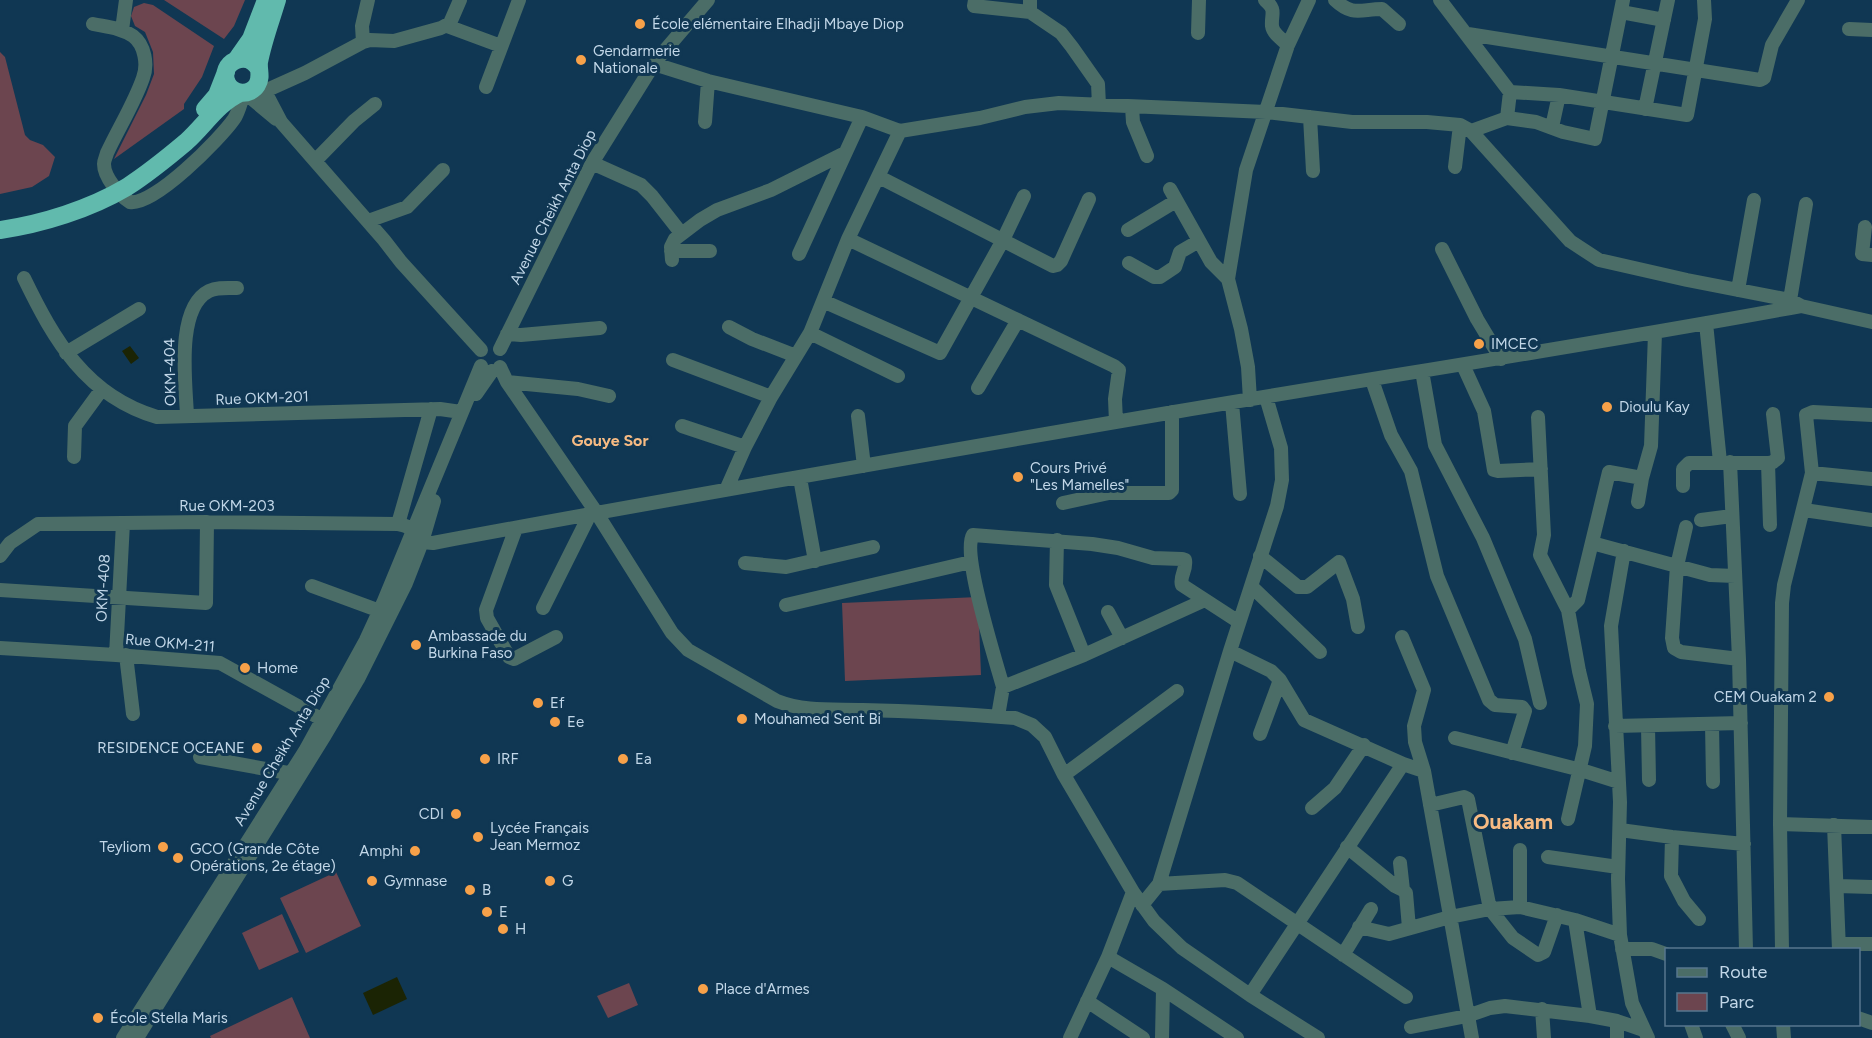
<svg xmlns="http://www.w3.org/2000/svg" width="1872" height="1038" font-family="Figtree,sans-serif">
  <style>
    .green { fill: #6c454f }
    .water { fill: #1b2404 }
    .lines { fill: none; stroke-linecap: round; stroke-linejoin: round }
    .minor { stroke: #4b6d67; stroke-width: 14 }
    .highway { stroke: #61baad; stroke-width: 18 }
    .poi-dot { fill: #f7a149; stroke: #103753; stroke-width: 2 }
    .labels { text-anchor: middle; stroke-width: 6; stroke-linejoin: round; paint-order: stroke }
    .poi-label { font-size: 15px; fill: #c2d7e8; stroke: #103753; text-anchor: start }
    .street-label { font-size: 15px; fill: #c2d7e8; stroke: #103753 }
    .neighbourhood-label { font-size: 16px; font-weight: bold; fill: #f7bb83; stroke: #103753 }
    .district-label { font-size: 21px; font-weight: bold; fill: #f7bb83; stroke: #103753 }
  </style>
  <rect width="100%" height="100%" fill="#103753"/>
  <path class="green" d="M164,0h81l-11,26 -10,13z
    M144,3l9,2 61,41 -12,31 -18,27v5l-70,50 32,-64 8,-21 -1,-22 -8,-20 -10,-6 -4,-10 3,-9z
    M0,52l5,5 20,78 5,5 13,5 12,12 -6,19 -17,11 -32,7z
    M978,597l3,78 -136,6 -3,-78z
    M336,872l25,54 -55,27 -26,-55z
    M282,914l17,38 -40,18 -17,-37z
    M629,983l9,22 -30,13 -11,-22z
    M292,997l18,41h-99l-1,-2z"/>
  <path class="water" d="M130,346l9,12 -8,6 -9,-13z
    M397,977l10,22 -34,16 -10,-22z"/>
  <g class="lines">
    <path class="minor" d="M975,0l-1,6 56,6
      M1030,0v12l31,21 11,14 26,37 1,21
      M1265,0c12,10 6,14 7,26 1,8 11,14 16,19
      M1335,0c18,17 26,9 47,9l17,15
      M1440,0l70,92 -3,26
      M1621,12l43,8
      M93,24c14,3 28,4 40,12 12,9 15,29 10,42 -9,26 -25,51 -36,75 -1,4 -3,7 -3,11 0,13 15,31 26,38 24,4 90,-63 104,-83 5,-7 7,-18 10,-26
      M447,26l54,20
      M1849,29l23,1
      M122,30l4,-30
      M1198,33l1,-33
      M1468,34l292,46 4,-2 8,-33 26,-45
      M363,42l-1,-16 6,-26
      M654,64l54,17 154,36 38,14 80,-13 45,-11 34,-4 207,9 86,10h75l33,3 11,6 99,110 29,19 88,20 103,20 11,6 71,16
      M259,80l22,42 103,118 17,22 80,88
      M486,87l33,-87
      M265,91l40,-18 58,-31 7,-2 24,1 47,-13 9,-5 10,-23
      M1510,92l49,3 128,20 18,-96 -1,-19
      M245,93l31,26
      M1132,107l1,15 14,34
      M1645,109l23,-109
      M1310,117l3,54
      M705,122l3,-41
      M1552,127l7,-32
      M1471,131l36,-13 29,4 27,10 32,7 28,-139
      M315,161l39,-40 21,-17
      M592,163l49,22 11,11 29,37
      M1455,167l5,-42
      M879,177l174,89 4,-1 4,-4 28,-62
      M1170,189l41,73 17,17 13,50 7,38 2,33
      M368,221l39,-14 36,-37
      M1865,227l-3,27 10,1
      M1128,230l48,-29
      M848,239l266,127 5,4 -4,29 1,23
      M1442,249l35,70 24,40
      M671,251h39
      M799,254l63,-137
      M672,260l-1,-13 4,-8 25,-19 17,-10 54,-20 74,-37
      M1129,263l25,14h6l15,-10 5,-15 19,-11
      M24,278c30,62 62,118 133,139l283,-8 21,3
      M1228,279l18,-109 42,-125 21,-45
      M1738,290l16,-90
      M1790,300l16,-96
      M823,301l117,52 63,-113 21,-44
      M1706,323l14,139
      M729,327l23,12 44,17
      M810,333l88,43
      M507,334l14,1 79,-7
      M500,349l92,-186 63,-101 53,-62
      M66,353l73,-44
      M673,360l98,37
      M1463,365l21,46 10,59 4,1 43,-2
      M500,367l7,15 89,130 76,121 16,17 89,51c28,11 56,8 86,9 51,1 102,4 152,8l17,7 13,12 19,38 69,117 21,29 28,27 68,47 68,43
      M1422,371l13,74 48,93 42,101 15,64
      M1372,380l19,55 20,36 26,105 52,124 6,5 27,2 3,4 -13,42
      M507,382l71,7 31,7
      M978,388l40,-68
      M476,394l16,-23
      M1232,403l8,91
      M187,416c-1,-31 -12,-108 22,-125 8,-4 18,-3 28,-3
      M858,416l6,50
      M1538,417l6,118 -4,20 28,55 11,61 8,33 -2,42 -17,73
      M682,426l63,21
      M74,457l1,-31 27,-37
      M1730,462l9,197 7,291
      M1768,463l2,62
      M1812,473l60,6
      M800,478l15,83
      M1683,486v-17l6,-6h79l5,-1 5,-4 -5,-44
      M726,490l19,-43 26,-50 39,-64 38,-94 52,-108
      M1638,502l4,-24
      M1063,503l46,-10h60l3,-3v-78
      M1804,510l68,10
      M1701,520l31,-4
      M398,524l33,-115
      M1686,527l-9,39 -5,72 2,10 7,4 58,7
      M516,528l-30,82 1,8 22,39 5,2 42,-22
      M1057,540l-1,45 28,70
      M1592,543l118,32 25,1
      M1624,551l-13,75 9,176 -2,77 2,56 12,68 16,35
      M0,556l10,-13 28,-19 169,-2 191,2c13,2 17,8 24,18l11,1c245,-46 490,-88 735,-130 211,-36 423,-68 633,-107
      M1260,556l38,31h9l32,-25 14,37 5,28
      M745,563l41,4 87,-20
      M312,586l68,25
      M1251,586l69,66
      M0,590l206,13 1,-81
      M786,605l185,-43
      M543,608l47,-94
      M1568,610l10,-10 31,-128 33,6 9,-32 4,-113
      M1108,612l14,26
      M1402,637l22,53 -10,36 1,16 9,29 48,267
      M0,648l116,7 104,8 103,57
      M1230,651l41,20 9,9 24,40 99,44 21,7
      M116,655l7,-132
      M126,655l7,59
      M1003,687c-7,-26 -42,-134 -30,-152l119,9 26,4 35,10 29,1 3,1c2,10 -6,17 -3,25l57,37
      M998,716l5,-29 81,-32 121,-55
      M1712,724l1,58
      M1615,726l126,-3
      M1648,726l1,54
      M1260,734l20,-54
      M1455,738l126,32 38,12
      M200,757l88,16
      M1064,775l113,-84
      M1430,805l34,-8 4,2 22,110 23,29 25,17 6,-3 13,-37
      M1312,808l23,-20 29,-43
      M1780,824l92,3
      M1834,825l5,125
      M1620,830l52,7 72,7
      M1672,837l-1,39 13,25 15,18
      M1347,847l48,39 8,4
      M1548,857l70,10
      M1400,863l3,27 3,3 3,35
      M1159,884l66,-4 12,3 169,114
      M1837,886l35,1
      M1142,905l17,-21 71,-233 47,-145 5,-26 -1,-32 -15,-51
      M1520,907v-57
      M1575,920l15,96
      M1359,927l30,7 61,-17 40,-8 30,-2 55,13 45,15
      M1839,944h33
      M1622,949h30l14,5
      M1782,950l-2,-126 2,-221 2,-18 28,-112 -6,-58 7,-3 59,3
      M1343,955l28,-46
      M1108,957l55,32 74,49
      M1250,995l153,-231
      M1087,1001l56,37
      M1542,1009l2,29
      M1858,1018l14,5
      M1691,1024l5,14
      M1732,1024l7,14
      M1783,1024l1,14
      M1411,1027l56,-11 23,-8 15,-2 85,10 27,5 26,9
      M123,1038l182,-287 61,-111 18,-39 97,-235
      M137,1038l188,-303 33,-56 48,-96 16,-41 12,-41
      M1070,1038l38,-81 25,-65
      M1162,1038l1,-49
      M1617,1038v-17"/>
    <path class="highway" d="M237,59l14,-20 15,-39
      M259,69c-12,-21 -41,-6 -32,14 6,12 23,13 30,2 5,-8 1,-15 2,-23 4,-21 12,-42 18,-62
      M205,109l12,-14 9,-23
      M0,230c42,-6 90,-21 127,-43 20,-13 40,-29 59,-45 18,-16 32,-39 54,-49"/>
  </g>
  <g class="poi-dot">
    <circle cx="640" cy="24" r="6"/>
    <circle cx="581" cy="60" r="6"/>
    <circle cx="1479" cy="344" r="6"/>
    <circle cx="1607" cy="407" r="6"/>
    <circle cx="1018" cy="477" r="6"/>
    <circle cx="416" cy="645" r="6"/>
    <circle cx="245" cy="668" r="6"/>
    <circle cx="1829" cy="697" r="6"/>
    <circle cx="538" cy="703" r="6"/>
    <circle cx="742" cy="719" r="6"/>
    <circle cx="555" cy="722" r="6"/>
    <circle cx="257" cy="748" r="6"/>
    <circle cx="485" cy="759" r="6"/>
    <circle cx="623" cy="759" r="6"/>
    <circle cx="456" cy="814" r="6"/>
    <circle cx="478" cy="837" r="6"/>
    <circle cx="163" cy="847" r="6"/>
    <circle cx="415" cy="851" r="6"/>
    <circle cx="178" cy="858" r="6"/>
    <circle cx="372" cy="881" r="6"/>
    <circle cx="550" cy="881" r="6"/>
    <circle cx="470" cy="890" r="6"/>
    <circle cx="487" cy="912" r="6"/>
    <circle cx="503" cy="929" r="6"/>
    <circle cx="703" cy="989" r="6"/>
    <circle cx="98" cy="1018" r="6"/>
  </g>
  <g class="labels">
    <g class="poi-label">
      <text x="652" y="29">École elémentaire Elhadji Mbaye Diop</text>
      <text x="593" y="56">Gendarmerie<tspan x="593" dy="17">Nationale</tspan></text>
      <text x="1491" y="349">IMCEC</text>
      <text x="1619" y="412">Dioulu Kay</text>
      <text x="1030" y="473">Cours Privé<tspan x="1030" dy="17">"Les Mamelles"</tspan></text>
      <text x="428" y="641">Ambassade du<tspan x="428" dy="17">Burkina Faso</tspan></text>
      <text x="257" y="673">Home</text>
      <text x="1817" y="702" text-anchor="end">CEM Ouakam 2</text>
      <text x="550" y="708">Ef</text>
      <text x="754" y="724">Mouhamed Sent Bi</text>
      <text x="567" y="727">Ee</text>
      <text x="245" y="753" text-anchor="end">RESIDENCE OCEANE</text>
      <text x="497" y="764">IRF</text>
      <text x="635" y="764">Ea</text>
      <text x="444" y="819" text-anchor="end">CDI</text>
      <text x="490" y="833">Lycée Français<tspan x="490" dy="17">Jean Mermoz</tspan></text>
      <text x="151" y="852" text-anchor="end">Teyliom</text>
      <text x="190" y="854">GCO (Grande Côte<tspan x="190" dy="17">Opérations, 2e étage)</tspan></text>
      <text x="403" y="856" text-anchor="end">Amphi</text>
      <text x="384" y="886">Gymnase</text>
      <text x="562" y="886">G</text>
      <text x="482" y="895">B</text>
      <text x="499" y="917">E</text>
      <text x="515" y="934">H</text>
      <text x="715" y="994">Place d'Armes</text>
      <text x="110" y="1023">École Stella Maris</text>
    </g>
    <g class="street-label">
      <text transform="translate(553 207) rotate(-63)" y="5">Avenue Cheikh Anta Diop</text>
      <text transform="translate(170 372) rotate(-91)" y="5">OKM-404</text>
      <text transform="translate(262 398) rotate(-2)" y="5">Rue OKM-201</text>
      <text x="227" y="511">Rue OKM-203</text>
      <text transform="translate(103 588) rotate(-87)" y="5">OKM-408</text>
      <text transform="translate(170 643) rotate(5)" y="5">Rue OKM-211</text>
      <text transform="translate(282 751) rotate(-59)" y="5">Avenue Cheikh Anta Diop</text>
    </g>
    <g class="neighbourhood-label">
      <text x="610" y="446">Gouye Sor</text>
    </g>
    <g class="district-label">
      <text x="1513" y="829">Ouakam</text>
    </g>
  </g>
  <rect x="1665" y="948" width="195" height="78" fill="#103753" stroke="#57778f" stroke-width="1.5"/>
  <rect x="1677" y="968" width="30" height="9" fill="#4b6d67" stroke="#57778f" stroke-width="1.5"/>
  <text x="1719" y="978" font-size="18" fill="#c2d7e8">Route</text>
  <rect x="1677" y="993" width="30" height="18" fill="#6c454f" stroke="#57778f" stroke-width="1.5"/>
  <text x="1719" y="1008" font-size="18" fill="#c2d7e8">Parc</text>
</svg>
